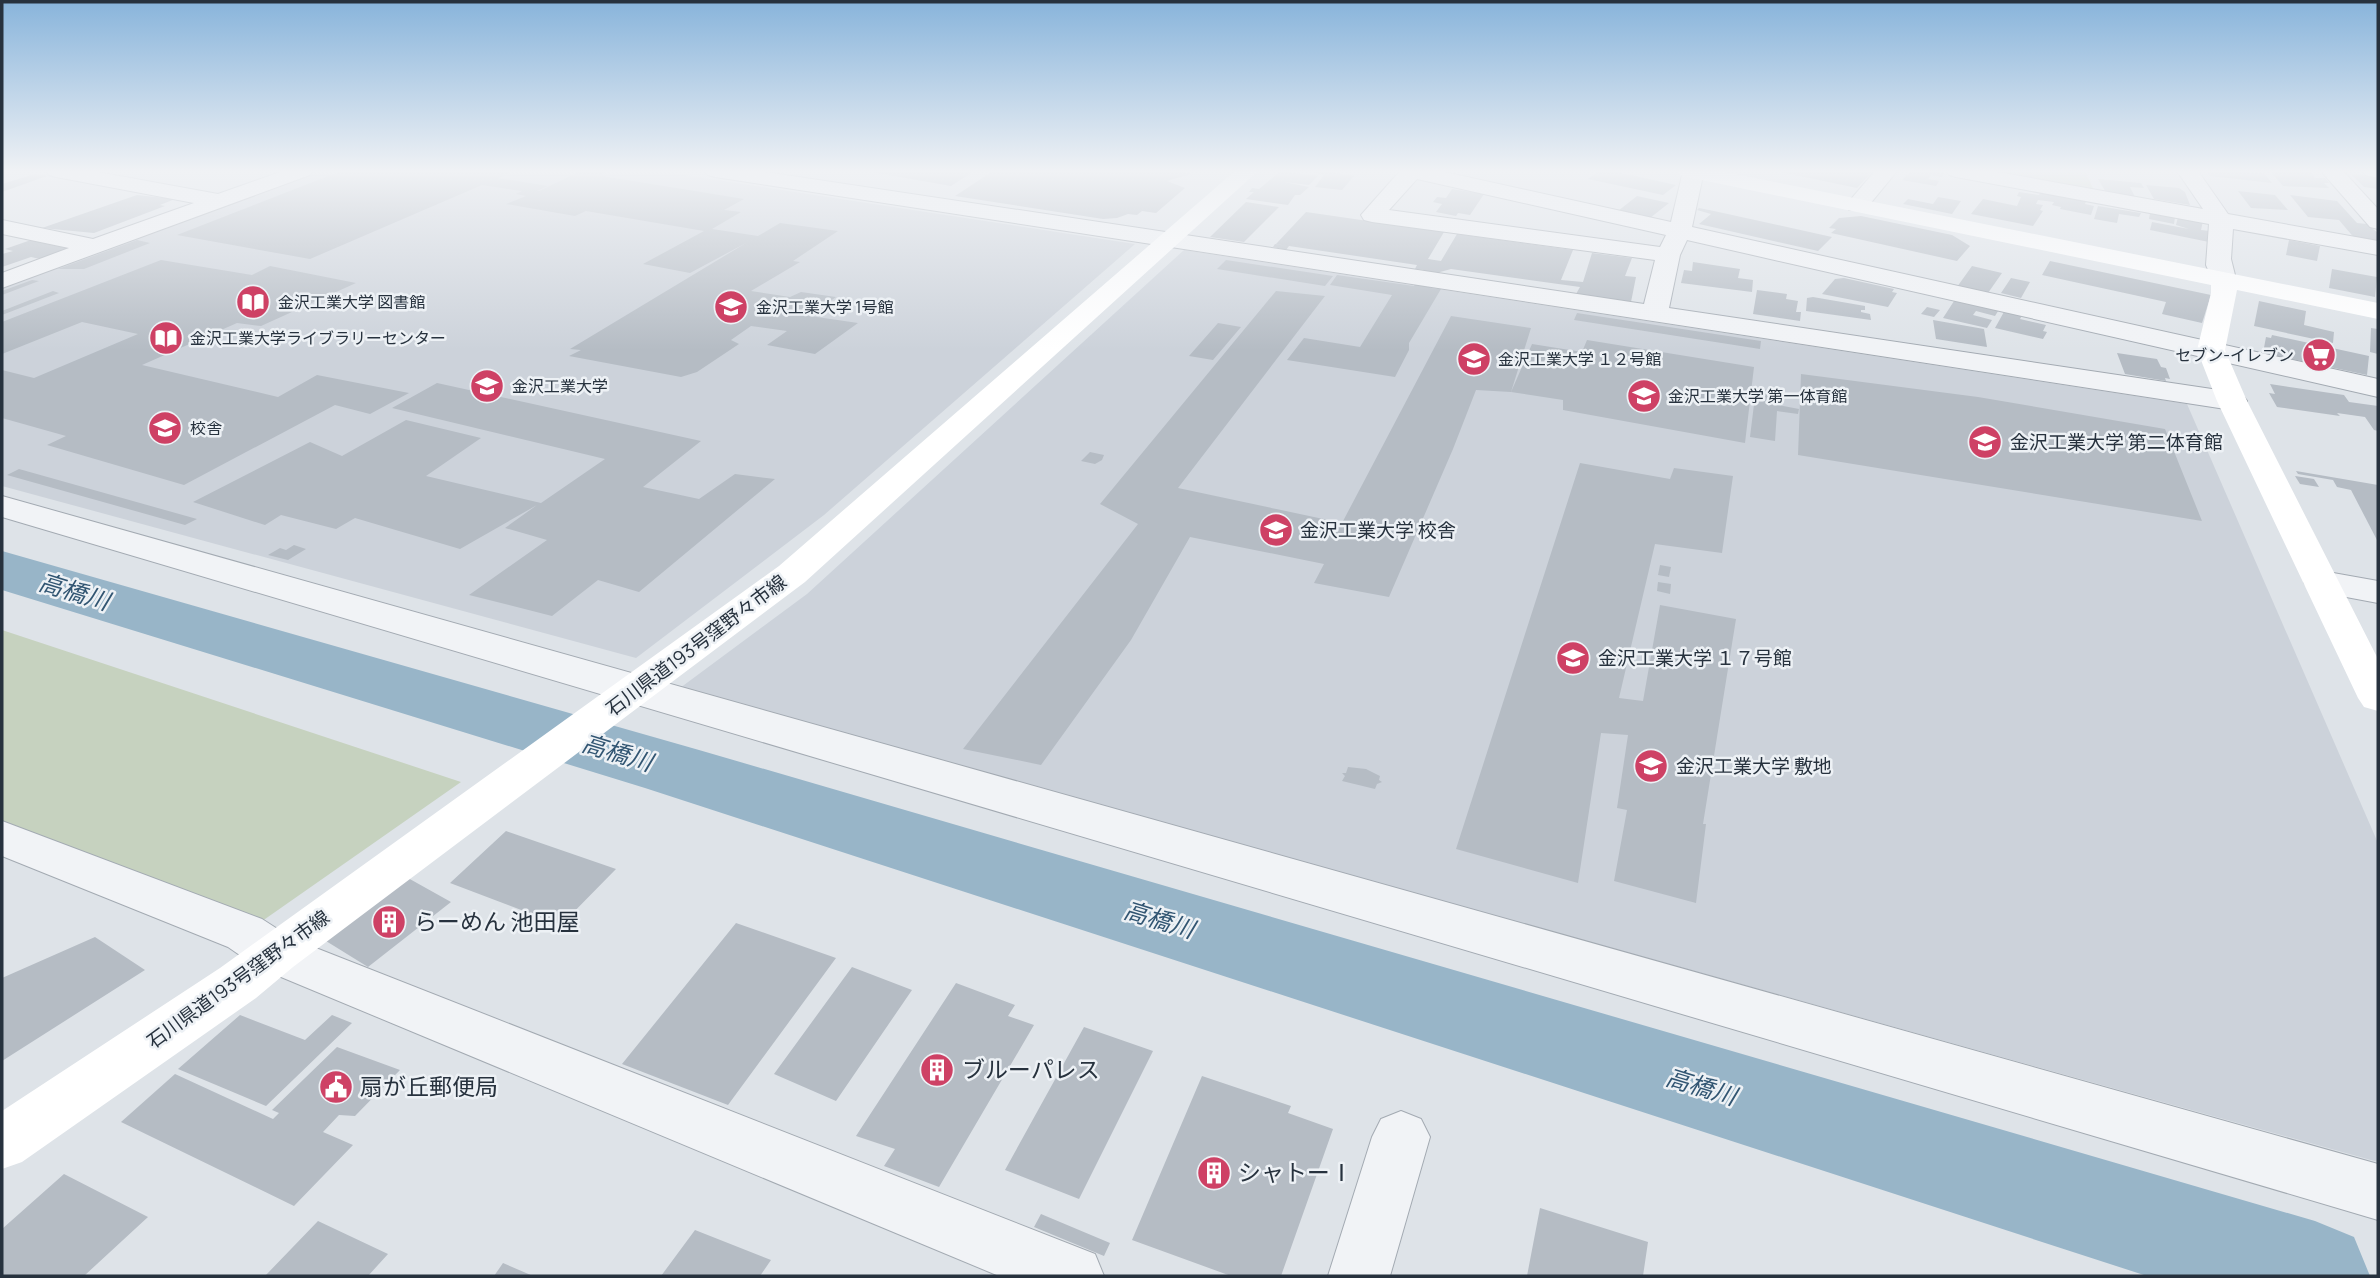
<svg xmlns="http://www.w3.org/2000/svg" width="2380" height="1278" font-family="Manrope,'Noto Sans JP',sans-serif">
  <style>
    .built { fill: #ccd2da }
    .green { fill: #c6d2bf }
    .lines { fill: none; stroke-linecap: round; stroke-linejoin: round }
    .river { fill: #98b5c8; fill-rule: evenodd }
    .building { fill: #b5bcc4 }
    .street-casing { stroke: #a3aab2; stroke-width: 2 }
    .street { fill: #f1f3f6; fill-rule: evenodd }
    .secondary { fill: #fff; fill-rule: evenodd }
    .labels { text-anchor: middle; stroke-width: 5; stroke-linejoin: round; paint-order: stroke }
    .far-poi-label { font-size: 16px; fill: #27323e; stroke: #edf1f5; text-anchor: start }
    .poi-label { font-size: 19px; fill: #27323e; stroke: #edf1f5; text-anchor: start }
    .street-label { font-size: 19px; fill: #27323e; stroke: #edf1f5 }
    .near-poi-label { font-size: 23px; fill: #27323e; stroke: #edf1f5; text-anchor: start }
    .near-water-label { font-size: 24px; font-style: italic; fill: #315572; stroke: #edf1f5 }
  </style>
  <rect width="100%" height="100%" fill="#dee3e8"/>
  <path class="built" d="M319,171h339l477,73 -311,271 -188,143 -634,-172v-199z
    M1184,250l1003,154 191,439v319l-1698,-474 127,-94z"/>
  <path class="green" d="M1970,171h115l10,22z
    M2,630l459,152 -216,151 -243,-95z"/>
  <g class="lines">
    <path class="river" d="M2,551l697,199 1616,471 39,16 16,39h-223l-1502,-488 -643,-198z"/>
  </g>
  <path class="building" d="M341,171h172l-15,7 50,8 -11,5h2l42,-20h24l-3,5 142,23 -20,11 17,2 -29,17 46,7 22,-13 58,8 -45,30 7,1 -49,29 39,6 11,-5 35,5 -26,19 48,7 -43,31 -48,-9 20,-14 -36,-5 -20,14 8,4 -42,28 -16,5 -112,-21 12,-6 -11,-1 176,-106 -56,30 -47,-9 61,-33 -118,-20 -11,5 -69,-12 20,-8 -10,-2 6,-3 -40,-6 -172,74 -133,-24z
    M866,171h108l-23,15z
    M993,171h189l9,3 -24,7 18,7 -29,25 -14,-2 -5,4 -9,-1 -11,4 -14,1 -148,-23z
    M1281,171l37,5 -9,9 -25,-3 25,5 -9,8h-5l-7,10 -42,-6 8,-7h-5l3,-4 7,1z
    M1306,171h20l28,5 -12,14 -27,-3 9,-12z
    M1599,171h13l64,14 -13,10 -75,-16z
    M1775,171h98l-16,17z
    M1911,171h21l12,2 -2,4 -11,-2 -3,4 11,2 -3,5 -34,-6z
    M2206,171l58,2 8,10 -62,-7z
    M2270,171h40l5,7h10l4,5h-5l5,5 -46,-2z
    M35,174l12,2 -45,16v-8z
    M2351,174l27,3v12l-14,-2z
    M2098,179l43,4 3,5 -14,-1 5,10 -28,-3z
    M2146,185l33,3 6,4 5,13 -36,-6z
    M1452,189l32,5 -14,21 -12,-2 -2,3 -20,-4 6,-8 -9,-2 4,-5 9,1z
    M2041,191l46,8 -2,5 9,2 -3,9 -31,-6 1,-2 -9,-2 2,-3 -16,-2 -2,4 7,1 -3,5 3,1 -10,15 -62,-12 12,-15 34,7 4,-9 -4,-1 2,-4 20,3z
    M2238,191l37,4 13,15 -37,-2z
    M137,195l38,4 -15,6 5,1 -71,27 -52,-5z
    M2290,195l47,6 20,22 10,1 11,9v10l-22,-3 -17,-20 -31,-3z
    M1637,196l32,7 -19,15 -32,-7z
    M1938,197l23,4 -9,13 -49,-10 5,-5 25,5z
    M1246,202l33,5 -35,35 -34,-5z
    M2098,206l43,7 -2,4 -20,-3 -2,9 -23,-4z
    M1699,208l15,3 118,26 -14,14 -119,-27 12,-10 -14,-4z
    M1306,212l138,20 -16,27 13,2 16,-27 116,16 -12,30 22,2 9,-29 40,5 -7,18 11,1 -5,25 -55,-8 4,-7 -129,-18 -11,3 -10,16 11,1 -32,54v7l-14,27 -108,-17 17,-22 56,9 32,-52 -62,-10 7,-10 77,11 10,-16 -9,-1 2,-4 -128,-19 -3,4 -13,-3 2,-3 12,2 -11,-2z
    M2150,213l25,4 -1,7 -25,-5z
    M1861,216l91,19 18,11 -13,15 -126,-28 5,-4 -7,-1 10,-10z
    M2178,217l25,4 -2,9 9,1 -1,11 -59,-12 2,-8 37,7 -13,-4z
    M31,240l38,8 -29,11 -9,-2 -29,10v-13l11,-3 -8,-2z
    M137,240l13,3 -66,26h-26z
    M2289,240l31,6 -3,15 -31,-6z
    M161,260l91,15 18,-9 86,17 -95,43 -24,-3 -95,42 136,32 39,-22 92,18 -39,21 -35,-9 -151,80 -137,-40 19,-9 -64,-18v-48l32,8 104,-44 -56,-12 -80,32v-32z
    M1226,260l107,16 -8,10 -108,-17z
    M2050,261l161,34 -9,28 -40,-9 4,-12 -124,-27z
    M1693,262l47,7 -2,9 15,2 -1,12 -71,-9 3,-13 8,1z
    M1972,266l30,7 -14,20 -31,-6z
    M2332,269l45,8 -2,20 -46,-9z
    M1844,278l50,11 -2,3 5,1 -9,14 -66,-13 13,-15z
    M2011,278l19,4 -9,16 -20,-5z
    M32,280l7,1 -37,14v-4z
    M1757,290l30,4 -1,5 12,2 -2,11h5l-1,9 -47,-7z
    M53,291l6,2 -57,22v-4z
    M1276,291l49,5 -147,192 164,35 109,-207 80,12 -20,64 -35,-2 -23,59 -64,148 -75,-14 10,-19 -134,-27 -59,103 -90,125 -78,-16 175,-225 -38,-20z
    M1813,297l52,9v4h-4v2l9,2 1,6 -65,-9 1,-13z
    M1956,298l44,10 -5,8 -19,-5 -3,4 19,5 -5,8 -44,-10z
    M2259,301l47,10 -2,14 30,7 -1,11 -79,-17z
    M1927,307l13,3 -6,7 -13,-3z
    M2005,310l18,4 -3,5 26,6 -3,6 4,1 -4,7 -48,-11z
    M1577,313l184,28 -1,8 -186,-29z
    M1933,320l51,9 3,18 -51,-8z
    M1218,323l23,4 -28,33 -24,-4z
    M2371,328l7,1v25l-8,-2z
    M2272,335l97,21 -2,19 -104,-22 3,-16 5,1z
    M1587,340l167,27 -9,76 -182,-33v-10l-52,-8 21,-48 50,8z
    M2117,353l40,6 4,8 5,1 4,11 -5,-1 1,3 -41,-7z
    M1801,374l177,23 187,32 37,92 -404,-66z
    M437,383l264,58 -58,46 56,12 36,-25 40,5 -136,113 -41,-12 -46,36 -83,-21 78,-55 -42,-12 32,-23 -77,44 -105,-31 -19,11 -55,-14 -16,10 -72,-23 117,-60 32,14 64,-36 75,18 -55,38 115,27 64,-44 -213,-51z
    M2270,384l74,11 5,7 29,4v25l-4,-1 -9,-13 -28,-4 3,3 -63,-9 -8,-14 6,1z
    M1756,388l23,4 -1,13 21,4 -1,5 -21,-3 -2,30 -25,-4z
    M1090,452l14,3 -2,5 -7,4 -14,-3z
    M1580,463l90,16 4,-11 59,8 -11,77 -67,-9 -36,154 24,3 17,-96 76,14 -33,205h3l-10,79 -82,-22 13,-71 -10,-2 11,-73 -27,-2 -23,150 -122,-34z
    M19,469l178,50 -12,6 -178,-50z
    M2296,471l82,14v57l-27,-52 -14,-3 -4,-7 -35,-6z
    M2295,476l19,3 5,8 -19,-3z
    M294,545l12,4 -18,11 -20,-5 12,-7 6,2z
    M1660,565l11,2 -2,10 -11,-2z
    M1658,582l13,2 -1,10 -13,-3z
    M1348,767l18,2 14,7 -1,4 3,2 -5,2 -2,5 -33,-8 3,-5 -3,-3h4z
    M506,831l110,38 -55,56 -111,-42z
    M408,878l43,24 -83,65 -42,-26z
    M736,923l100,35 -108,147 -106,-41z
    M95,937l50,33 -143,91v-83z
    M852,967l60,23 -76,111 -62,-27z
    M956,983l59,22 -7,11 26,9 -95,162 -55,-21 11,-17 -39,-13z
    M240,1015l65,25 27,-25 20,8 -86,83 -88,-37z
    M1084,1027l69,24 -74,148 -74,-29z
    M337,1047l63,23 -45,46 -16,-1 -16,17 30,13 -59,61 -173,-84 54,-48 98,45 6,-6 -7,-3z
    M1202,1076l89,30 -3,7 45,16 -52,147h-50l-99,-36z
    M64,1174l84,43 -64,59h-82v-47z
    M1540,1208l108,34 -5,34h-116z
    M1041,1214l69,29 -6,13 -70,-29z
    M318,1221l70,33 -20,22h-103z
    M695,1230l76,30 -11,16h-99z
    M503,1263l30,13h-39z"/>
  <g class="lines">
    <g class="street-casing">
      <path id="street" d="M46,171h46l126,23 65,-23h30l-3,4 -308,113v-15l67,-25 -67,-14v-14l91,19 101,-36 -138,-26 -7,-2z
        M705,171h54l885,133 11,-44 -283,-38 -8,-2 -3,-5 39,-44h40l231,51 12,-51h21l-12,56 686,152v18l-691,-157 -7,15 -11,53 563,84 10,3 5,6 -5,6 -10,3 -1517,-233 -7,-2zM1417,179l249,56 -6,12 -271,-37z
        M1875,171h22l-32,39h-16l-3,-5z
        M1946,171h46l211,38 -26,-38h21l30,43 150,27v14l-145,-26 -2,30 5,20 -4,5 -9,3 -9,-3 -8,-19 3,-41 -253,-47 -7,-2z
        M2321,171h22l35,38v20l-8,-2z
        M2362,171h16v7l-13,-3z
        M2,496l2376,668v56l-2376,-703z
        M2322,571l56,10v22l-69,-13 -5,-8 5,-8z
        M2,821l260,98 31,20 802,315 9,22h-105l-742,-309 -29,-20 -226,-91z
        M1401,1111l20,8 9,18 -40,139h-62l44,-139 9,-18z"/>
    </g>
    <use href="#street" class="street"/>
    <path class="secondary" d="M1235,171h23l-453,411 -512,385 -37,31 -234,164 -20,7v-58l218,-143 559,-402z
      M1677,171h43l658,132v16l-141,-29 -12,60 22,51 131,258v52l-14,-4 -6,-9 -141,-297 -20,-51 14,-57v-8l-524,-108 -7,-2z"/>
  </g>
  <linearGradient id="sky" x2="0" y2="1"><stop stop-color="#88b4db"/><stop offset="0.49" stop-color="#f0f2f5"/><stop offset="1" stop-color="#f0f2f5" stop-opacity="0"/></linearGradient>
  <rect width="2380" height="350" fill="url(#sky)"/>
  <defs>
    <g id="library-disc" transform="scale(1.75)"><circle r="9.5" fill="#ce4165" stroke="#edf1f5"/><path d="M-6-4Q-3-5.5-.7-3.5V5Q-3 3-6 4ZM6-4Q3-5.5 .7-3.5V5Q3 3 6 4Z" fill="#fff"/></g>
    <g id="university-disc" transform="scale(1.75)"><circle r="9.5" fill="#ce4165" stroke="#edf1f5"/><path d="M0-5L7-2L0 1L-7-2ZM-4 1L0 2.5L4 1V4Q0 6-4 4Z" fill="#fff"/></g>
    <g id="supermarket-disc" transform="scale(1.75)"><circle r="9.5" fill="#ce4165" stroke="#edf1f5"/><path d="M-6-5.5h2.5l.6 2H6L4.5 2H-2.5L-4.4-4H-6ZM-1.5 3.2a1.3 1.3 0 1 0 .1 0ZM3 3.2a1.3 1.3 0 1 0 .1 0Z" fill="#fff"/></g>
    <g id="building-disc" transform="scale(1.75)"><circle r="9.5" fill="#ce4165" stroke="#edf1f5"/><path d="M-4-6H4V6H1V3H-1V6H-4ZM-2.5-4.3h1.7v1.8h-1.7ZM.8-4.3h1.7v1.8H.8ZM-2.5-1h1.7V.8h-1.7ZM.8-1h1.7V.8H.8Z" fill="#fff"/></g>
    <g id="civic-disc" transform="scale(1.75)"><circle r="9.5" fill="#ce4165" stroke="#edf1f5"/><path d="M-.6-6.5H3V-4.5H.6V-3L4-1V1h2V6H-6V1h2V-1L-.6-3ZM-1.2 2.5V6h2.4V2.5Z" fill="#fff"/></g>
  </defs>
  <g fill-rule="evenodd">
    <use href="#library-disc" x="253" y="302"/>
    <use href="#university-disc" x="731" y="307"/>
    <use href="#library-disc" x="166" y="338"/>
    <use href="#supermarket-disc" x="2319" y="355"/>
    <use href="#university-disc" x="1474" y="359"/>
    <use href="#university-disc" x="487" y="386"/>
    <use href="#university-disc" x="1644" y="396"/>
    <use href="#university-disc" x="165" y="428"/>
    <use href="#university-disc" x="1985" y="442"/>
    <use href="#university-disc" x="1276" y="530"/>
    <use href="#university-disc" x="1573" y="658"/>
    <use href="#university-disc" x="1651" y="766"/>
    <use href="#building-disc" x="389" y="922"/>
    <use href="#building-disc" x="937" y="1070"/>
    <use href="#civic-disc" x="336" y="1087"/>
    <use href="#building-disc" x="1214" y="1173"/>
  </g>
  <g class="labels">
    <g class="far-poi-label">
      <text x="278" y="308">金沢工業大学 図書館</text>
      <text x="756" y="313">金沢工業大学 1号館</text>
      <text x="190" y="344">金沢工業大学ライブラリーセンター</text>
      <text x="2294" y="361" text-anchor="end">セブン-イレブン</text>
      <text x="1498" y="365">金沢工業大学 １２号館</text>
      <text x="512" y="392">金沢工業大学</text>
      <text x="1668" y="402">金沢工業大学 第一体育館</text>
      <text x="190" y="434">校舎</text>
    </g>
    <g class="poi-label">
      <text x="2010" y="449">金沢工業大学 第二体育館</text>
      <text x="1300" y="537">金沢工業大学 校舎</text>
      <text x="1598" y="665">金沢工業大学 １７号館</text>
      <text x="1676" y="773">金沢工業大学 敷地</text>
    </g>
    <g class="street-label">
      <text transform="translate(696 645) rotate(-37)" y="7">石川県道193号窪野々市線</text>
      <text transform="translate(238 979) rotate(-36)" y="7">石川県道193号窪野々市線</text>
    </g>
    <g class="near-poi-label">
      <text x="414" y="930">らーめん 池田屋</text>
      <text x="962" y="1078">ブルーパレス</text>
      <text x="360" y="1095">扇が丘郵便局</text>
      <text x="1238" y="1181">シャトーⅠ</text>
    </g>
    <g class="near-water-label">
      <text transform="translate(74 592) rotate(17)" y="8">高橋川</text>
      <text transform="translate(617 753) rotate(17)" y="8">高橋川</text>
      <text transform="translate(1159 920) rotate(17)" y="8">高橋川</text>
      <text transform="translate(1701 1087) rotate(17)" y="8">高橋川</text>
    </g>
  </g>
  <rect width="2380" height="1278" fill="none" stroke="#27323e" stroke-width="7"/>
</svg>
